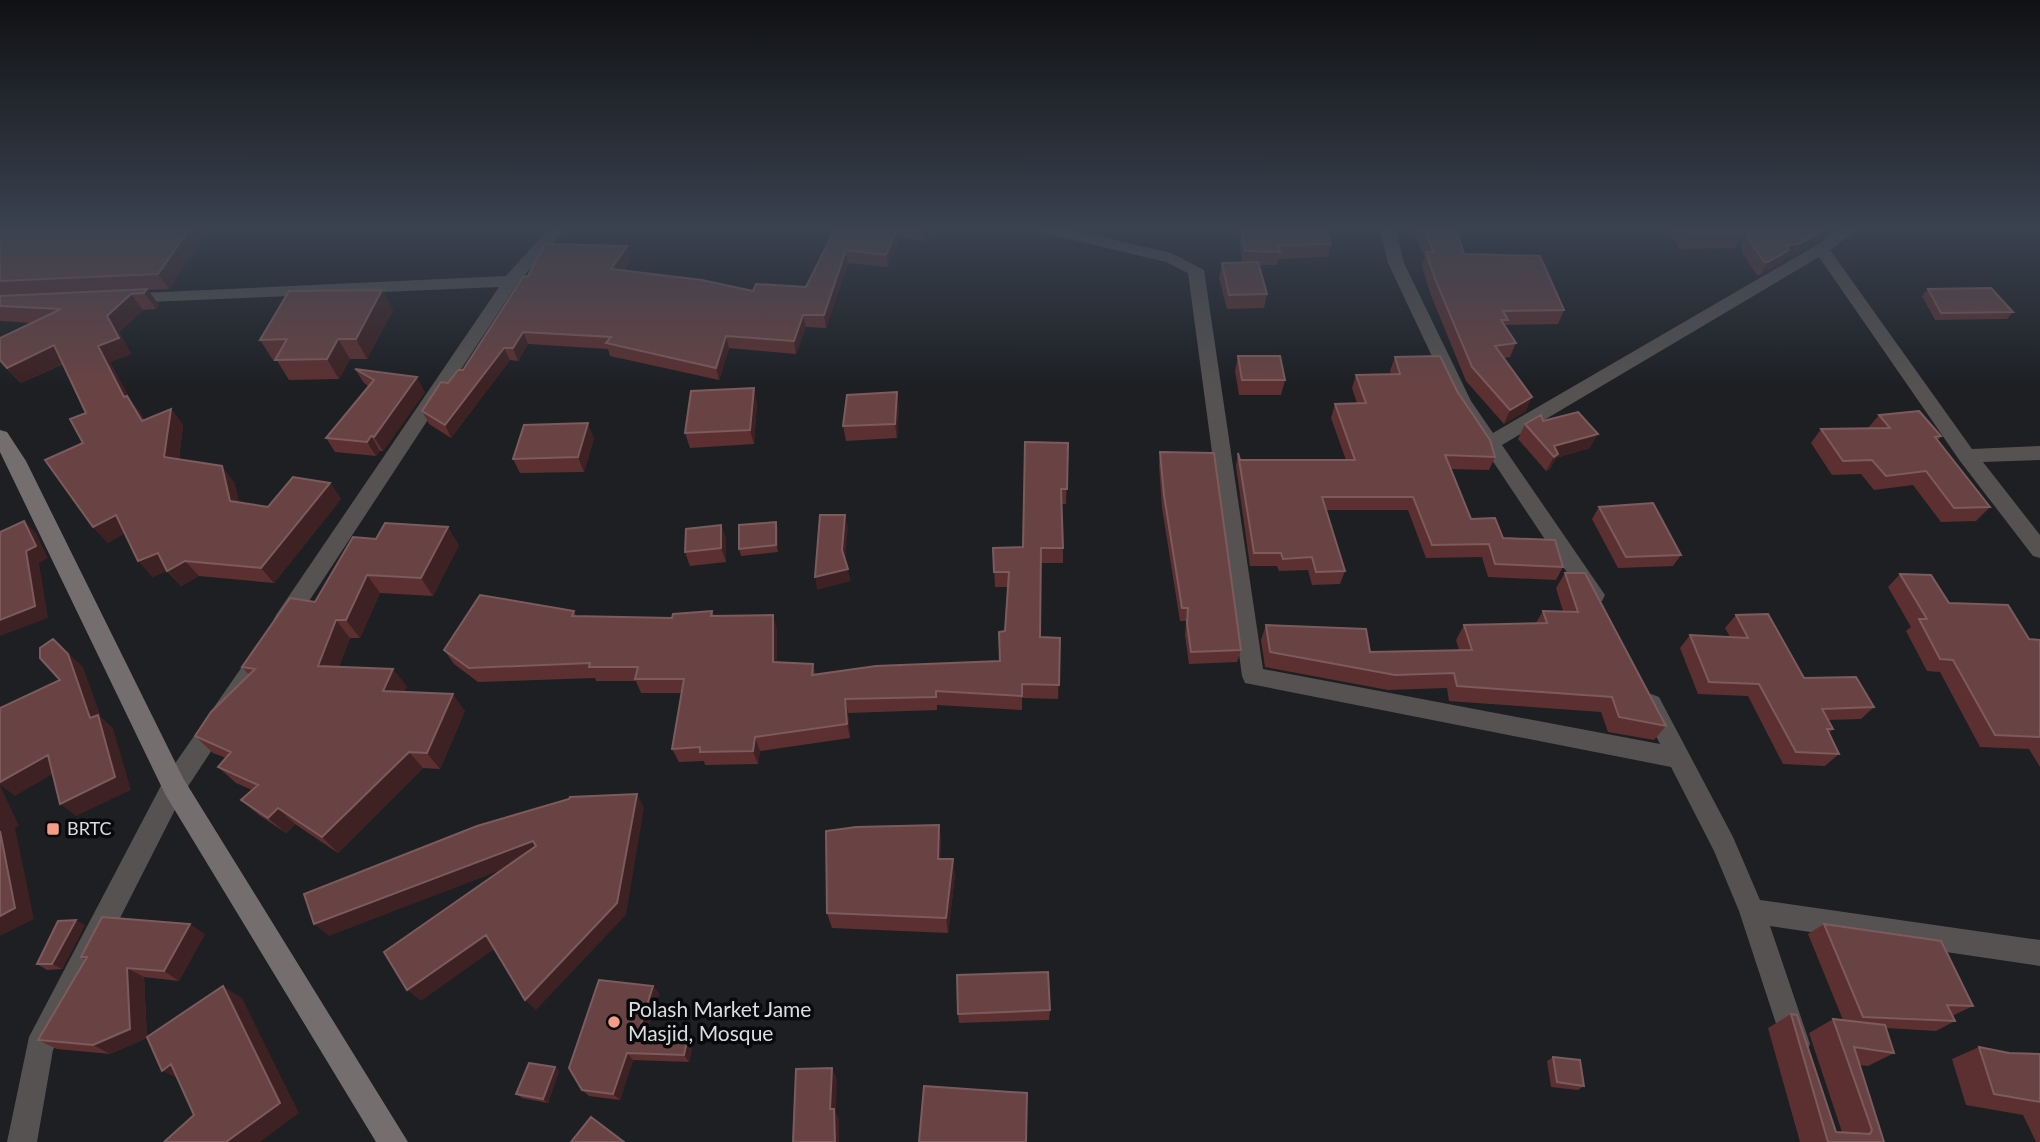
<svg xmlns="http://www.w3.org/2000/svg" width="2040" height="1142" font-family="Lato,sans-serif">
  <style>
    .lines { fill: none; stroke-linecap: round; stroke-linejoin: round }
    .street { fill: #555251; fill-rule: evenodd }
    .secondary { fill: #746f6e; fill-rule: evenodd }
    .wall { fill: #5c3030 }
    .shaded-wall { fill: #3d2123 }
    .building { fill: #694343; stroke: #7b5b5c; stroke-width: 2 }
    .poi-dot { fill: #f49e89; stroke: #08090a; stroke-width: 2.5 }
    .labels { text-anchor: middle; stroke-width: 7; stroke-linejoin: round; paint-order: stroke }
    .poi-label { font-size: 18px; fill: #dcdde0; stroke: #08090a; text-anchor: start }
    .near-poi-label { font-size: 21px; fill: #dcdde0; stroke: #08090a; text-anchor: start }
  </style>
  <rect width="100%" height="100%" fill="#1d1f23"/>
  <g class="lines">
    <path class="street" d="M550,227h17l-50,57 -225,343 -8,3 -8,-3 -3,-6 3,-6 223,-328 -374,16 -8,-5 2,-4 387,-18z
      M1029,227h30l112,26 33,17 59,399 397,75 -20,-40 3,-7 8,-3 8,3 74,140 27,63 280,40v26l-270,-40 40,118 -4,10 -10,4 -10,-4 -47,-143 -25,-60 -43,-84 -426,-84 -3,-7 -54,-403 -22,-11 -135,-32z
      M1379,227h16l9,36 67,138 22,32 322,-187 27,-19h19l-31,23 142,199 68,-3v14l-57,2 57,73v23l-7,-2 -73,-95 -141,-204 -317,188 103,150 -3,6 -8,2 -8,-2 -132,-198 -66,-140z
      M265,642l8,3 3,6 -3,6 -90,137 -130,256 -16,92h-30l22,-105 136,-259 92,-133z"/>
    <path class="secondary" d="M0,430l7,2 19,29 157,317 225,364h-32l-211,-348 -165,-342z"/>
  </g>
  <path class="wall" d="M0,227h211l-42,62 -21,1 11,15 -3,4 -13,1 -24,22 12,22 -21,8 21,39 14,19 26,-11 12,16 -4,34 55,23 5,20 29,5 62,-24 11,16 -67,84 -75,-7 -18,10 -14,-15 -15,6 -27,-44 -17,10 -15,-16 -10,-84 3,-30 -23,-49 -42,19 -21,-21v-24l32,-15 -32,-2z
    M836,227h99l-1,3 -10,12 -23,-6 -13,31 -40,-4 -22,65 -20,-1 -10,27 -67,-6 -10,32 -109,-24 -2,-7 -80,-5 -10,17 -8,-1 -59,78 -22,-14 -7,-13 26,-28 15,-13 65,-94 99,-30 4,13 -8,12 130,20 53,-4z
    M1241,227h84l6,17 -3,13 -50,2 -1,6h-18l8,29 -3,14 -37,1 -8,-31 3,-15 20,-1 -3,-24z
    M1411,227h44l9,27 100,56 -6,14 -52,1 -1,1 11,17 -6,14 -6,1 22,53 -22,13 -38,-43 -36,-88 -8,-27 3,-9z
    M1666,227h72l4,5v-5h98l-47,29 -8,1 -3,5 -22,13h-3l-15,-23v-15l-7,11 -55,1z
    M1928,289l85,23 -6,7 -72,1 -13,-24z
    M382,290l11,20 -26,49h-17l-11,20 -50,1 -13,-21 -3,1 -13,-20z
    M1238,356l47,24 -4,15h-42l-4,-24z
    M1395,357l62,34 38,66 -6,13 -39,-1 21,50 32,19 60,29 -7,13 -68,-3 -6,-20 -56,1 -18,-48h-82l19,61 -5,13 -28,1 -4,-15 -29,1 -2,-5h-27l-14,-100 2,-13 2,7h106l-15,-42 4,-14 22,-1 -5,-15 4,-13 35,-1 -1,-3z
    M355,369l70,23 -42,59h-3l-4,5 -41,-4 -9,-14 42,-52 -4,-3z
    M757,402l-3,42 -64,4 -5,-15z
    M899,406l-2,32 -51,3 -3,-15z
    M1879,415l62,21 -3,4 52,67 -14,14 -35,1 -28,-37 -39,5 -13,-16 -29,1 -21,-32 10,-14 47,-1z
    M1543,421l47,27 -34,10 -6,11 -4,2 -28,-32 7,-15z
    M594,438l-10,34 -64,1 -7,-14z
    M1068,443l-2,61h-5l2,44v15h-22l-1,74 20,1 -2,61 -36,-1v12l-85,-5v5l-89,3 2,25 -90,13 -2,13 -53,1 -1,-4 -25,1 -7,-13 9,-56h-40l-5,-12h-40l-1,-3 -117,4 -24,-18 -10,-14 130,-39 2,5 96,2 40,-7 2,5 63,13v33l36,2 2,10 185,-13 5,-30 3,-44h-13l-2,-39 30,-1z
    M1160,452l81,198 -4,12 -48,2 -4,-29 1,-14h-6l-18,-113 -3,-43z
    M1599,507l82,48 -8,11 -55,2 -26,-49z
    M776,522l2,7v23l-37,4 -2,-7z
    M721,525l5,14v23l-36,4 -5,-14z
    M376,539l83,6 -26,51 -53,-3 -20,45h-10l-11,29 68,19 -3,6 61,19 -25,58 -17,-1 -85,85 -43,-29 -9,9 -27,-18 -18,-15 11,-10 -16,-7 -18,-16 8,-9 -13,-5 -18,-17 54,-61 -7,-8 73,-65z
    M1565,573l101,153 -12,14 -46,-8 -7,-20 -152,-11 -2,-13 -59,2 -123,-23 -4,-27 5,-15 104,27 89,-2 -3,-10 8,-15 72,-2 7,-12h20l-7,-23z
    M1900,574l49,29 80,36 11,1v127l-11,-18 -49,-2 -40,-75 -13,-1 -21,-40 5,-4 -23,-40z
    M1736,615l68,63 70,29 -13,12 -33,1 5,9 -4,4 10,21 -14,12 -42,-2 -35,-68 -50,-2 -18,-46 10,-13 40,2 -5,-9z
    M939,825l2,16 -1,18 15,16 -7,58 -116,-5 -5,-15z
    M1824,924l149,82 -21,10 3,5 -19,10 -50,-3 8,25 -26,13 -9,-1 25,77h-84l-32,-114 23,-14 45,118h6l-33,-99 24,-14 10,1 -35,-86z
    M85,925l-23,44 -15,1 -10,-6z
    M205,934l-26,47 -35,-4 3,61 -37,16 -53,-5 -19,-9 47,-80 -4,-3z
    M653,986l6,8 -12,36 47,9 -5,23 -56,-2 -13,40 -31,-4 -7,-6z
    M1050,1010l-1,10 -90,3 -1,-9z
    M1979,1047l30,6 31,1v88h-4l-13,-27 -57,-10 -14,-46z
    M1553,1057l31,29 -6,4 -27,-3 -4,-26z
    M555,1067l4,4 -11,32 -26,-5 -6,-4z"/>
  <path class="shaded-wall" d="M191,227h20l-42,62 -11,-15z
    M898,227h2l1,9 -13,31 -2,-12z
    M925,227h10l-1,3 -10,12 -1,-12z
    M1827,227h13l-47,29 -8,1 -3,5 -22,13 8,-13 18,-16z
    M627,246l4,13 -16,23 -4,-13z
    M846,250l2,13 -22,65 -2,-13z
    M147,289l12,16 -3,4 -12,-16z
    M382,290l11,20 -26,49 -11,-20z
    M131,294l12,16 -24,22 12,22 -21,8 21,39 9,11 15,25 -31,-40 -26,-51 9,-30z
    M803,315l3,12 -10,27 -2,-13z
    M523,332l5,12 -10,17 -5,-13z
    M726,336l3,12 -10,32 -3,-12z
    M338,339l12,20 -11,20 -12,-20z
    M54,345l14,16 -47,22 -14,-15z
    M504,348l6,12 -59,78 -6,-13z
    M417,377l8,15 -42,59 -9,-14z
    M754,388l3,14 -3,42 -4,-14z
    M897,392l2,14 -2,32 -2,-14z
    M1532,397l-6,14 -22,13 6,-14z
    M171,409l12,16 -6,47 -13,-15z
    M588,423l6,15 -10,34 -6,-15z
    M1598,434l-8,14 -34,10 -6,11 -4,2 8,-14v-11z
    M371,436l9,15 -4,5 -9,-14z
    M222,466l12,16 9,35 -13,-16z
    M330,483l11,16 -67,84 -13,-15z
    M116,515l15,15 -23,13 -15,-16z
    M845,515l3,12 -3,35 -3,-12z
    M24,521l12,12 12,25 -9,5 9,55 -48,18v-16l26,-69z
    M776,522l2,7v23l-2,-7z
    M721,525l5,14v23l-5,-14z
    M448,527l11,18 -26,51 -12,-18z
    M158,553l27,8 14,15 -18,10 -13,-15 -16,6 -14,-16z
    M848,569l3,12 -34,9 -2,-13z
    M367,575l13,18 -20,45 -14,-18z
    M773,615l4,14v47l-4,-14z
    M336,620l14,18 -17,45 -15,-17z
    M53,639l30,28 18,50 12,11 18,62 -55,26 -16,-12 30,-86z
    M393,669l14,17 -10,22 -14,-17z
    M453,694l12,17 -25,58 -13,-16z
    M845,699l3,14 2,25 -3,-14z
    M755,737l5,14 -2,13 -5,-13z
    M409,752l14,16 -85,85 -16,-16z
    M48,755l17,12 -50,29 -15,-11v-3z
    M0,785l19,41 -4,2 19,91 -34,17z
    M637,794l7,14 -18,107 -90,95 -11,-10z
    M278,808l17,16 -9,9 -18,-15z
    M939,825l2,16 -1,34 -2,-16z
    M533,841l10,13 -214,82 -15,-12z
    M953,859l2,16 -7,58 -2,-15z
    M76,920l9,5 -23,44 -10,-5z
    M190,924l15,10 -26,47 -15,-10z
    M486,935l11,12 -76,54 -14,-11z
    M127,968l17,9 3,61 -37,16 -17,-9z
    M223,986l19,12 57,115 -39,29h-34z
    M653,986l6,8 -14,43 -6,-7z
    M689,1032l5,7 -5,23 -5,-7z
    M627,1053l6,7 -13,40 -7,-6z
    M171,1064l13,17 -22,-10z
    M555,1067l4,4 -11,32 -5,-4z
    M832,1068l5,11 -1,33 3,7v23h-4l-5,-33z"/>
  <path class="building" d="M0,227h191l-33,47 -158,7z
    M836,227h62l-12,28 -40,-5 -22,65h-21l-9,26 -68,-5 -10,32 -110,-25 5,-6 -88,-5 -10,16h-9l-59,77 -23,-14 19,-29 7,1 10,-13h5l60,-93 5,-1 17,-32 82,2 -16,23 91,11 51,11 3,-7 50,3z
    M1241,227h84l6,17 -53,1 2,7 -35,-1z
    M1422,227h33l9,27 76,2 24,54 -61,1 5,9h-7l15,23 -21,3 37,51 -22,13 -38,-43 -37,-88 -9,-27h8z
    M1683,227h55l5,7h-55z
    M1749,227h78l-26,16 -15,3 3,4 -21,12h-4l-15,-22z
    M1258,262l9,32 -38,1 -7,-32z
    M1991,288l22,24 -72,1 -13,-24z
    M147,289l-3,4 -13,1 -24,22 12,22 -21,8 26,51 3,-1 15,25 29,-12 -7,48 58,9 8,35 38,6 25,-30 37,6 -69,85 -76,-7 -18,10 -9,-18 -20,8 -22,-46 -23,12 -48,-67 38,-17 -13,-24 16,-6 -32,-68 -47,23 -7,-8v-22l61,-29 -61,-3v-10z
    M382,290l-26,49h-18l-11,20 -52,1 12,-21 -27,1 29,-49z
    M1238,356h42l5,24h-43z
    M1440,356l17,35 33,49 5,17 -50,-2 26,64 24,-1 8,20 52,2 8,27 -68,-3 -6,-20 -57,1 -19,-48h-91l23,74 -29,1 -4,-15 -29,2 -2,-6h-27l-16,-100 2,7h115l-20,-56 31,-1 -10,-28 44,-1 -5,-17z
    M355,369l62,8 -43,60 -3,-1 -4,6 -41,-4 48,-58z
    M754,388l-4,42 -65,3 6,-42z
    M897,392l-2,32 -52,2 4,-31z
    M1919,411l22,25 -6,1 55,70 -36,1 -28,-37 -40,5 -14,-16 -29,1 -22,-32 69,-1 -11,-13z
    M1578,412l20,22 -44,12 4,8 -4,3 -29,-33 16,-9 2,6z
    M588,423l-10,34 -65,2 11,-34z
    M1025,442l43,1 -1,46h-6l2,59h-22l-1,89 20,1 -1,47 -37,-1v12l-86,-5v6l-91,2 2,25 -92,13 -2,14 -53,1v-5l-28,2 12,-70h-49l3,-12h-49l1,-4 -121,5 -25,-18 36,-55 94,16 -2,5 100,2 1,-4 39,-3 -1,5 62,-1v47l40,2 -1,11 64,-9 124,-5 -1,-29 6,-1 4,-59h-15l-1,-24 30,-1z
    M1160,452l54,1 27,197 -50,2 -4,-29 1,-15h-6l-18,-113z
    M1653,503l28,52 -55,2 -27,-50z
    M820,515h25l-3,35 6,19 -33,8z
    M24,521l12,25 -10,5 9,55 -35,14v-88z
    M776,522v23l-37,4v-24z
    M385,523l63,4 -27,51 -54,-3 -21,45h-10l-18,46 75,3 -10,22 70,3 -26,59 -18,-1 -87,85 -44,-29 -10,10 -27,-18 17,-15 -40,-18 13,-15 -36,-16 16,-24 44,-43 -13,-2 48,-69 25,4 38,-65 23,2z
    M721,525v23l-36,4 1,-23z
    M1565,573h20l81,153 -47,-9 -7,-20 -155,-11 -3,-13 -59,2 -125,-23 -4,-27 100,4 4,23 102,-2 -8,-25 83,-2 -4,-12 35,1z
    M1900,574l31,1 18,28 59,2 21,34 11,1v97l-45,-2 -42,-75 -13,-1 -21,-40h8z
    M1768,614l36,64 52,-1 18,30 -52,2 11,20h-6l12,25 -43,-2 -37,-68 -50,-2 -19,-47 58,3 -12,-23z
    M53,639l15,15 22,64 8,-3 17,62 -55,27 -12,-49 -48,27v-74l60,-28 -20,-22v-10z
    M637,794l-20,109 -92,97 -39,-65 -79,55 -23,-38 152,-106 -3,-5 -219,83 -10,-30 173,-68 92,-27 1,-2z
    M939,825l-1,34h15l-7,59 -119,-5 -1,-82 30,-4z
    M0,831l15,77 -15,8z
    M102,917l88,7 -26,47 -37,-3 3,61 -37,16 -55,-5 49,-83h-6z
    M76,920l-24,44h-15l21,-43z
    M1824,924l117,17 32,65 -26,-1 8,16 -92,-4z
    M1048,972l2,38 -92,4 -1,-39z
    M599,980l54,6 -14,44 50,2 -5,23 -57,-2 -14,41 -31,-4 -13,-22z
    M223,986l57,117 -54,39h-62l30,-27 -23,-51 -9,7 -15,-34z
    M1791,1014l6,1 39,117 34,2 2,-4 -39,-111 52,6 9,28 -40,-6 30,95h-56z
    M1979,1047l30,6 31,1v48l-46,-8z
    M1553,1057l27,3 4,26 -27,-4z
    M529,1063l26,4 -12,32 -27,-5z
    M832,1068l-2,41h4l1,33h-42l3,-73z
    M924,1086l103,7 -1,49h-107z
    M591,1117l33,25h-53z"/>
  <linearGradient id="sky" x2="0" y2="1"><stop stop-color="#101113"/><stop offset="0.59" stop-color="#3a4250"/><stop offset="1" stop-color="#3a4250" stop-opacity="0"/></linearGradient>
  <rect width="2040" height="387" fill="url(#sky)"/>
  <g class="poi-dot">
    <rect x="46" y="822" width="14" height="14" rx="3.5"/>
    <circle cx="614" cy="1022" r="7"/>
  </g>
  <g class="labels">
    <g class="poi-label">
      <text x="67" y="835">BRTC</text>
    </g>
    <g class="near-poi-label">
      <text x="628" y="1017">Polash Market Jame<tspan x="628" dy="24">Masjid, Mosque</tspan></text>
    </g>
  </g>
</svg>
